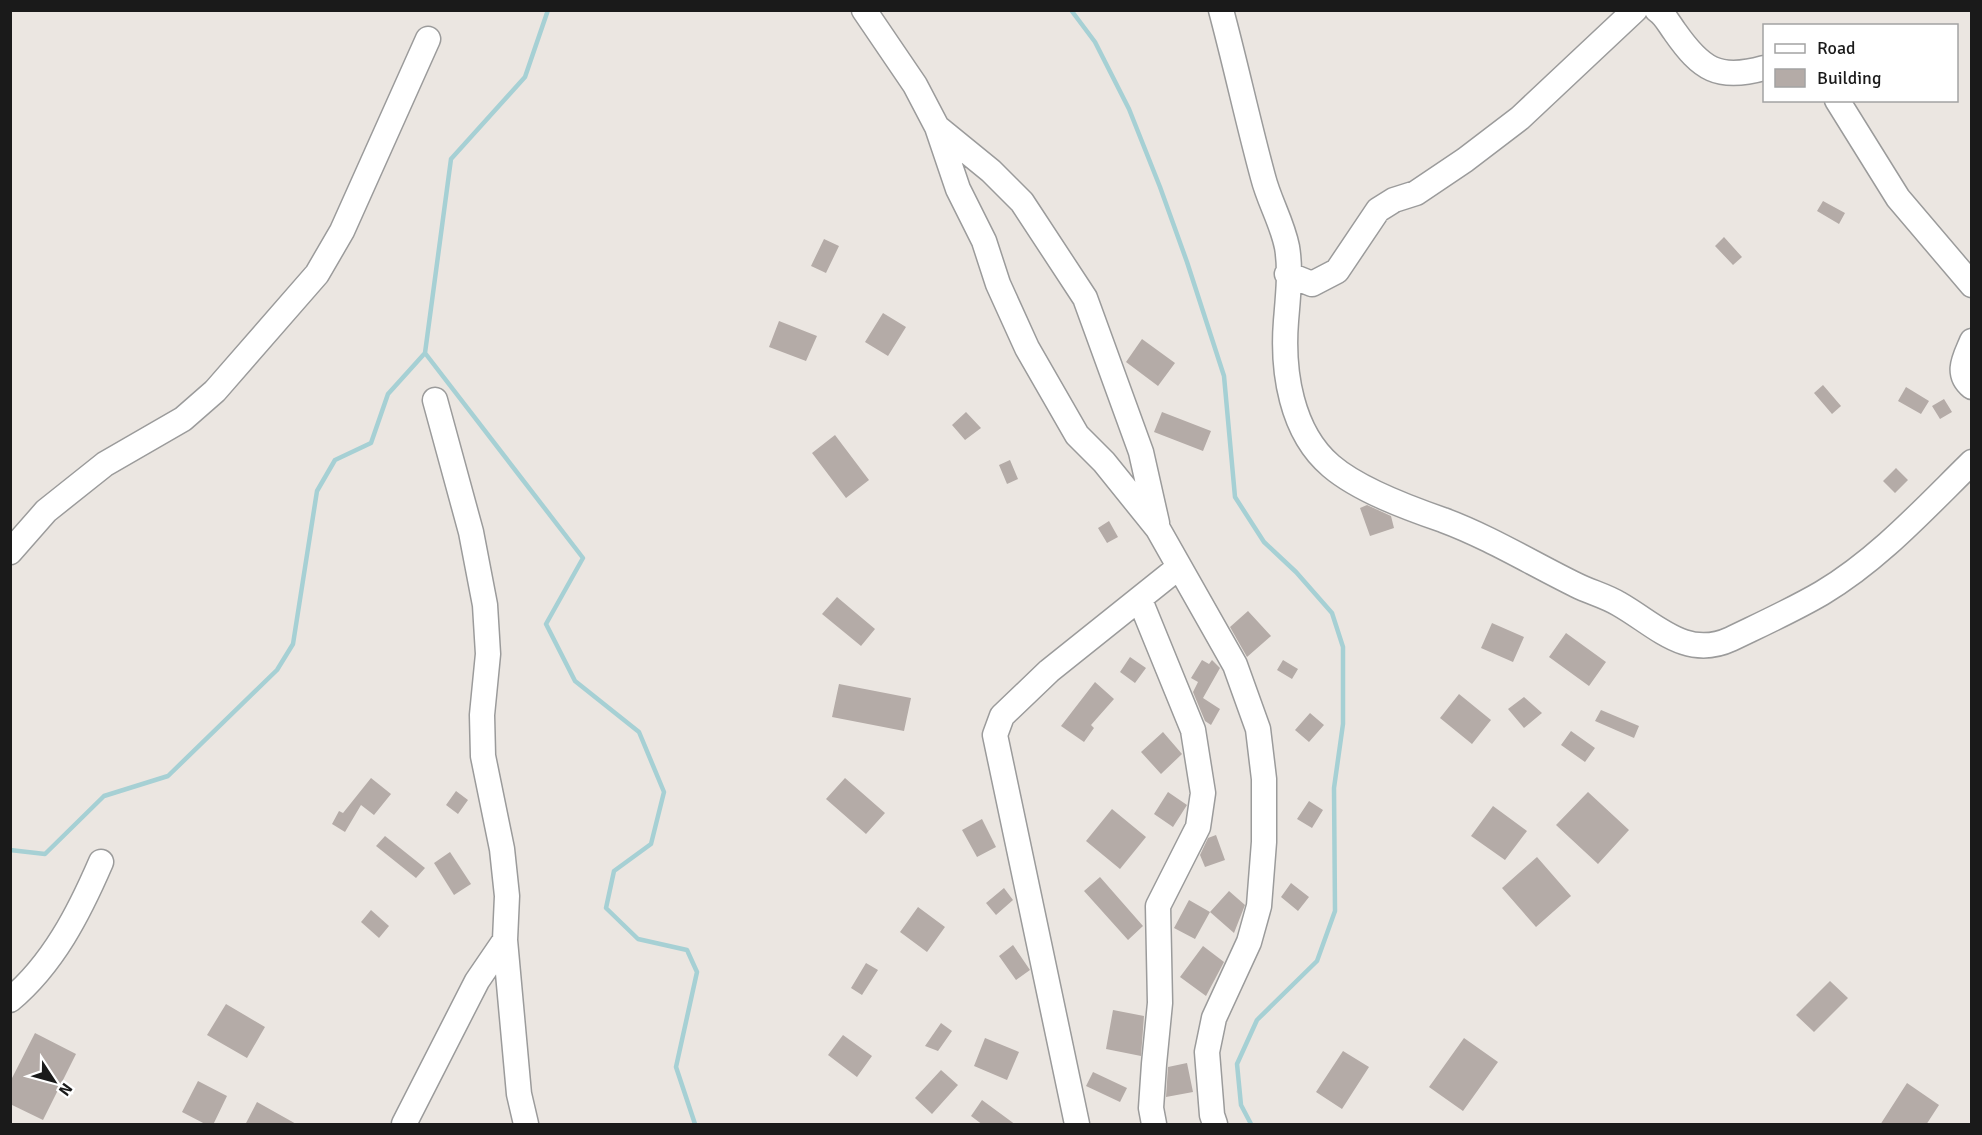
<svg xmlns="http://www.w3.org/2000/svg" width="1982" height="1135" font-family="Signika,sans-serif">
  <style>
    .lines { fill: none; stroke-linecap: round; stroke-linejoin: round }
    .stream { stroke: #a6d0d4; stroke-width: 4.5 }
    .building { fill: #b4aba7 }
    .minor-casing { stroke: #9b9b9b; stroke-width: 27 }
    .minor { stroke: #fff; stroke-width: 24 }
  </style>
  <rect width="100%" height="100%" fill="#ebe6e1"/>
  <g class="lines">
    <path class="stream" d="M548,10l-23,67 -74,82 -26,194 158,205 -37,66 29,57 64,51 25,60 -13,52 -37,27 -8,37 32,31 49,11 10,22 -21,95 19,57
      M1071,10l24,32 34,67 31,78 27,75 37,114 11,121 29,45 32,30 36,41 11,34v77l-9,64 1,123 -18,50 -60,59 -20,44 4,41 10,19
      M10,850l35,4 59,-58 64,-20 109,-106 16,-26 24,-153 18,-31 36,-17 17,-49 37,-41"/>
  </g>
  <path class="building" d="M1823,201l22,12 -6,11 -22,-13z
    M1724,237l18,20 -9,8 -18,-19z
    M824,239l15,7 -13,27 -15,-7z
    M883,313l23,14 -18,29 -23,-14z
    M779,321l38,15 -11,25 -37,-14z
    M1142,339l33,24 -17,23 -32,-24z
    M1823,385l18,21 -9,8 -18,-21z
    M1906,387l23,14 -8,13 -23,-13z
    M1944,399l8,13 -12,7 -8,-13z
    M966,412l15,16 -16,12 -13,-15z
    M1162,412l49,19 -8,20 -49,-19z
    M835,435l34,45 -23,18 -34,-45z
    M1010,460l8,19 -11,5 -8,-19z
    M1896,468l12,12 -13,13 -12,-12z
    M1367,505l24,11 3,12 -24,8 -10,-28z
    M1109,521l9,16 -11,6 -9,-15z
    M837,597l38,32 -14,17 -39,-32z
    M1248,611l23,25 -24,21 -17,-30z
    M1492,623l32,14 -11,25 -32,-14z
    M1566,633l40,29 -17,24 -40,-29z
    M1130,657l16,11 -11,15 -15,-11z
    M1202,660l7,4 3,-4 8,8 -17,30 17,11 -9,16 -6,-4 -12,-29 5,-10 -7,-4z
    M1283,660l15,9 -6,10 -15,-9z
    M1095,682l19,17 -23,26 3,3 -10,14 -23,-16z
    M839,684l72,14 -7,33 -72,-14z
    M1459,694l32,26 -19,24 -32,-26z
    M1524,697l18,16 -18,15 -16,-19z
    M1601,710l38,16 -5,12 -39,-17z
    M1310,713l14,12 -15,17 -14,-12z
    M1571,731l24,17 -10,14 -24,-17z
    M1163,732l19,22 -21,20 -20,-22z
    M371,778l20,16 -17,21 -13,-10 -16,27 -13,-8 7,-13 4,2z
    M845,778l40,35 -19,21 -40,-35z
    M456,791l12,9 -10,14 -12,-9z
    M1168,792l19,13 -14,22 -19,-13z
    M1588,792l41,38 -31,34 -42,-39z
    M1309,801l14,9 -11,18 -15,-9z
    M1493,806l34,25 -22,29 -34,-24z
    M1112,809l34,28 -26,32 -34,-28z
    M982,819l14,28 -19,10 -15,-27z
    M1216,835l9,25 -20,7 -5,-12 8,-17z
    M385,836l40,32 -9,10 -40,-32z
    M450,852l21,32 -17,11 -20,-32z
    M1537,857l34,39 -35,31 -34,-39z
    M1100,877l43,49 -15,14 -44,-49z
    M1291,883l18,14 -11,14 -17,-14z
    M1004,888l9,12 -17,15 -10,-12z
    M1229,891l16,14 -11,28 -24,-21z
    M1189,900l21,12 -15,27 -21,-11z
    M918,907l27,20 -18,25 -27,-20z
    M371,910l18,16 -10,12 -18,-16z
    M1013,945l17,25 -14,10 -17,-24z
    M1203,946l21,16 -18,34 -26,-19z
    M866,963l12,7 -16,25 -11,-7z
    M1830,981l18,17 -34,34 -18,-17z
    M226,1004l39,23 -18,31 -40,-23z
    M1113,1010l31,6 -3,40 -35,-7z
    M941,1023l11,8 -14,20 -13,-5z
    M35,1033l41,21 -33,66 -33,-16v-22z
    M843,1035l29,21 -15,21 -29,-22z
    M985,1038l34,14 -12,28 -33,-14z
    M1464,1038l34,24 -35,49 -34,-24z
    M1343,1051l26,16 -27,42 -26,-17z
    M1187,1063l6,29 -27,5 2,-30z
    M941,1070l17,15 -26,29 -17,-16z
    M1093,1072l34,16 -7,14 -34,-16z
    M198,1081l29,15 -14,29h-6l-25,-13z
    M1907,1083l32,22 -13,20h-46z
    M982,1100l34,25h-33l-12,-9z
    M257,1102l41,23h-53z"/>
  <g class="lines">
    <g class="minor-casing">
      <path id="minor" d="M864,10l51,75 22,42 21,62 26,52 14,43 29,64 50,87 27,27 54,67 77,136 23,64 6,50v63l-5,64 -10,36 -35,76 -7,34 5,63 3,9
        M1221,10c15,56 27,112 42,167 6,24 19,45 24,70 4,23 1,50 -1,74 -4,50 5,111 45,145 28,24 77,42 112,54 46,17 90,44 133,65 14,7 30,11 43,19 37,21 67,56 112,35 31,-15 62,-29 91,-46 57,-34 103,-85 150,-131
        M1657,10c8,5 12,14 18,22 26,37 43,49 89,36
        M1837,100l61,98 74,87
        M937,127l54,44 31,31 63,96 56,154 16,71
        M1287,274l25,10 25,-13 41,-61 16,-10 22,-7 49,-33 55,-42 115,-108
        M1972,341c-7,17 -17,32 0,46
        M435,400l36,132 14,73 3,49 -6,61 1,41 19,93 5,47 -2,44 14,154 7,30
        M10,552l36,-41 59,-47 78,-45 32,-28 102,-117 25,-43 86,-192
        M1140,600l53,130 10,63 -5,34 -40,79 2,97 -6,61 -3,44 3,16
        M10,1000c43,-36 69,-87 91,-138
        M404,1124l73,-143 28,-41
        M1077,1124l-82,-389 7,-19 47,-45 130,-104"/>
    </g>
    <use href="#minor" class="minor"/>
  </g>
  <rect width="1982" height="1135" fill="none" stroke="#1a1a1a" stroke-width="24"/>
  <rect x="1763" y="24" width="195" height="78" fill="#ffffff" stroke="#a3a3a3" stroke-width="1.5"/>
  <rect x="1775" y="44" width="30" height="9" fill="#ffffff" stroke="#a3a3a3" stroke-width="1.5"/>
  <text x="1817" y="54" font-size="18" fill="#1a1a1a">Road</text>
  <rect x="1775" y="69" width="30" height="18" fill="#b4aba7" stroke="#a3a3a3" stroke-width="1.5"/>
  <text x="1817" y="84" font-size="18" fill="#1a1a1a">Building</text>
  <g transform="translate(54 1081) rotate(126)" stroke="#ffffff" stroke-width="4.5" paint-order="stroke">
  <path d="M0-4.5L10 22L0 15L-10 22Z" fill="#1a1a1a"/>
  <text y="-9" font-size="16" font-weight="bold" text-anchor="middle" fill="#1a1a1a">N</text>
  </g>
</svg>
